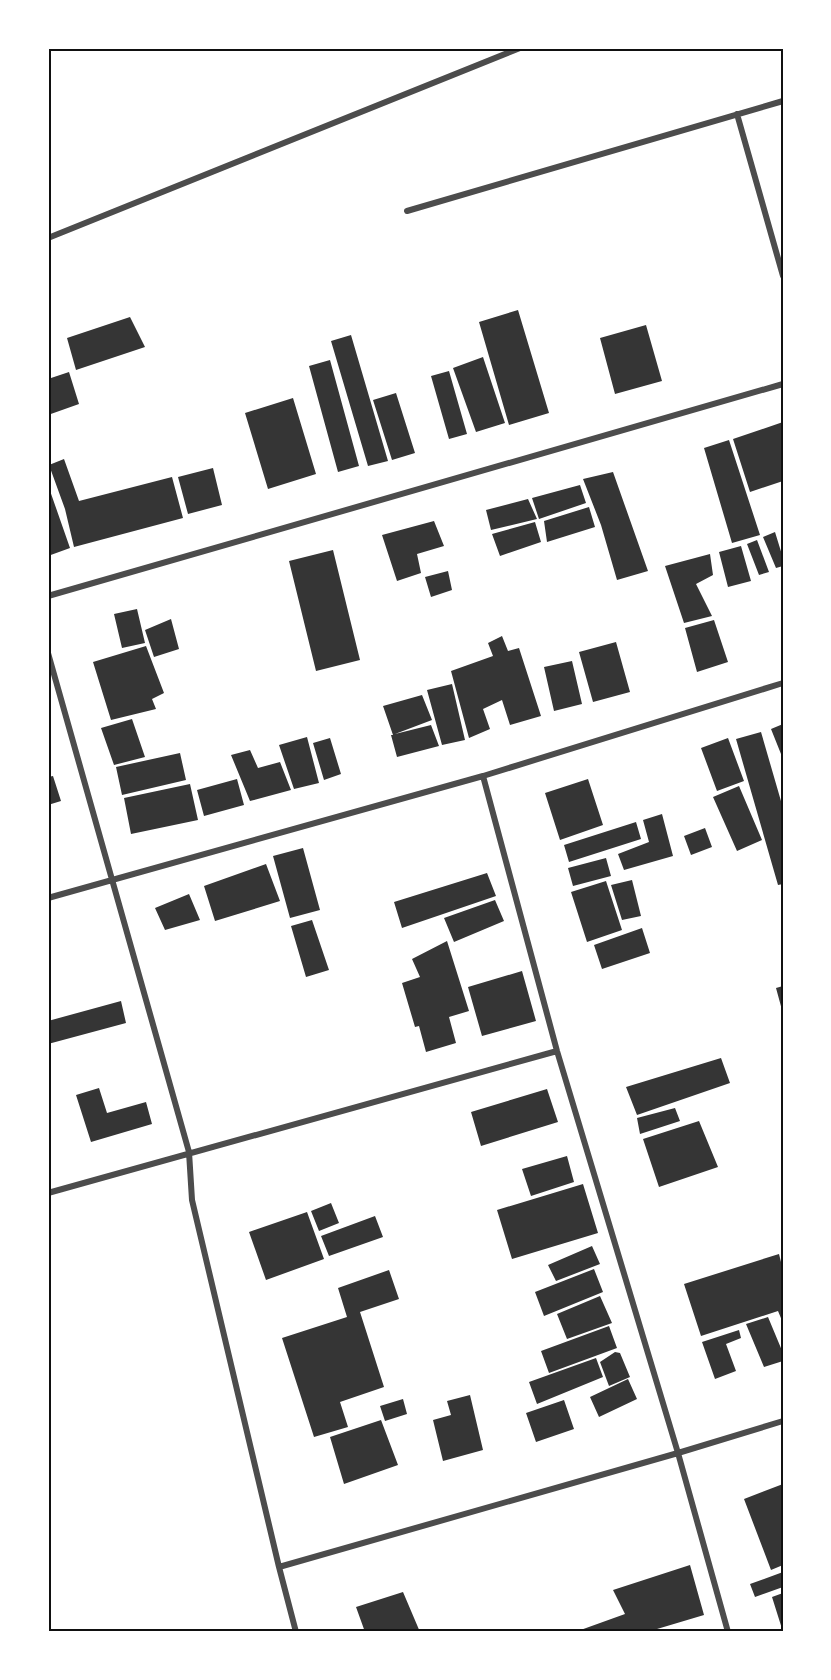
<svg xmlns="http://www.w3.org/2000/svg" width="831" height="1680" font-family="'Golos Text',sans-serif">
  <style>
    .building { fill: #353535 }
    .lines { fill: none; stroke-linecap: round; stroke-linejoin: round }
    .minor { stroke: #4c4c4c; stroke-width: 6 }
    .neatline { fill: none; stroke: #111; stroke-width: 2 }
  </style>
  <rect width="100%" height="100%" fill="#fff"/>
  <path class="building" d="M518,310l31,103 -40,12 -30,-103z
    M130,317l15,30 -69,23 -9,-32z
    M646,325l16,56 -47,13 -15,-56z
    M351,335l37,126 -20,5 -37,-125z
    M483,357l22,66 -29,9 -23,-64z
    M330,360l29,106 -21,6 -29,-106z
    M449,371l18,63 -18,5 -18,-63z
    M69,372l10,32 -31,11v-36z
    M396,393l19,60 -23,7 -19,-60z
    M293,398l23,76 -48,15 -23,-76z
    M783,422v59l-33,11 -17,-53z
    M729,440l31,95 -28,8 -28,-95z
    M64,459l15,42 93,-24 11,41 -109,29 -9,-38 -16,-44z
    M213,468l9,37 -34,9 -10,-37z
    M613,472l35,99 -31,9 -16,-55 -18,-46z
    M48,485l22,63 -22,8z
    M580,485l6,18 -47,16 -7,-21z
    M528,499l9,20 -46,11 -5,-20z
    M589,507l6,20 -48,15 -3,-21z
    M434,521l10,25 -27,8 4,19 -24,8 -15,-46z
    M535,522l6,20 -41,14 -8,-22z
    M775,532l8,26v8l-7,2 -13,-31z
    M757,540l12,32 -10,3 -12,-31z
    M741,546l10,35 -23,6 -9,-35z
    M333,550l27,110 -44,11 -27,-110z
    M710,554l3,21 -17,9 16,32 -28,7 -19,-57z
    M448,571l4,19 -21,7 -6,-20z
    M137,609l8,34 -23,5 -8,-34z
    M171,619l8,30 -25,8 -9,-27z
    M714,620l14,42 -31,10 -12,-44z
    M502,636l6,15 11,-3 22,68 -31,9 -8,-25 -19,9 7,20 -21,9 -18,-67 42,-15 -5,-13z
    M616,642l14,50 -37,10 -14,-50z
    M146,646l18,47 -12,6 4,10 -45,11 -18,-58z
    M572,661l10,43 -28,7 -10,-44z
    M452,684l13,56 -23,5 -15,-55z
    M422,695l10,25 -37,14 36,-9 8,21 -42,11 -6,-22h2l-10,-29z
    M132,719l13,38 -31,8 -13,-37z
    M783,724v35l-12,-30z
    M761,732l22,76v76l-5,1 -42,-146z
    M307,737l12,46 -25,6 -15,-44z
    M330,738l11,36 -17,6 -11,-37z
    M728,738l16,43 -27,10 -16,-43z
    M250,750l8,18 22,-6 11,28 -41,11 -19,-46z
    M180,753l6,27 -64,15 -6,-28z
    M53,776l8,25 -13,4v-28z
    M237,779l7,26 -40,11 -7,-26z
    M588,779l15,46 -43,15 -15,-47z
    M190,784l8,36 -67,14 -7,-36z
    M739,786l23,54 -25,11 -24,-54z
    M662,814l11,42 -49,14 -6,-16 31,-12 -6,-22z
    M636,822l5,17 -72,23 -5,-17z
    M705,828l7,19 -21,8 -7,-19z
    M303,848l17,62 -30,8 -17,-62z
    M606,858l5,18 -38,10 -5,-18z
    M266,864l14,37 -65,20 -11,-35z
    M487,873l9,23 -94,32 -8,-26z
    M632,880l9,36 -19,4 -11,-35z
    M606,881l16,49 -35,12 -16,-50z
    M189,894l11,26 -35,10 -10,-22z
    M495,900l9,21 -50,21 -10,-24z
    M312,920l17,50 -23,7 -15,-51z
    M642,928l8,25 -48,16 -8,-24z
    M447,941l22,70 -20,6 7,26 -30,9 -7,-26 -4,1 -13,-44 18,-6 -8,-18z
    M522,971l14,50 -54,15 -14,-49z
    M783,986v24h-1l-6,-22z
    M121,1001l5,22 -78,21v-23z
    M721,1058l9,25 -93,32 -11,-28z
    M99,1088l8,25 39,-11 6,22 -61,18 -15,-47z
    M547,1089l11,33 -77,24 -10,-34z
    M675,1108l5,13 -40,13 -3,-16z
    M699,1121l19,46 -59,20 -16,-48z
    M567,1156l7,26 -43,14 -9,-27z
    M583,1184l15,49 -86,26 -15,-49z
    M331,1203l8,20 -20,8 -8,-20z
    M307,1212l17,47 -58,21 -17,-48z
    M375,1216l8,21 -54,19 -8,-20z
    M592,1246l8,18 -44,17 -8,-16z
    M779,1254l4,16v53l-5,-12 -77,25 -17,-52z
    M594,1269l9,23 -59,24 -9,-24z
    M389,1270l10,29 -39,13 24,75 -44,15 8,25 -34,10 -32,-99 65,-21 -9,-29z
    M600,1296l12,27 -45,16 -10,-25z
    M768,1317l15,36v8l-19,6 -18,-43z
    M609,1326l8,22 -68,25 -8,-22z
    M739,1330l2,8 -15,6 10,27 -21,8 -13,-37z
    M615,1352l5,1 10,24 -21,9 -9,-24z
    M596,1358l7,19 -66,27 -8,-22z
    M628,1379l9,20 -38,18 -9,-20z
    M470,1395l13,55 -40,11 -10,-41 18,-5 -4,-14z
    M403,1399l4,15 -22,7 -5,-15z
    M564,1400l10,29 -38,13 -10,-29z
    M381,1420l17,45 -54,19 -14,-47z
    M783,1484v81l-12,5 -27,-71z
    M690,1565l14,50 -57,17h-72l50,-18 -12,-24z
    M783,1572v15l-28,10 -5,-13z
    M403,1592l17,40h-55l-9,-25z
    M783,1593v39l-11,-35z"/>
  <g class="lines">
    <path class="minor" d="M737,114l46,162
      M407,211l376,-110
      M48,238l472,-190
      M48,596l735,-212
      M48,653l141,499 3,48 87,367 17,65
      M483,776l74,275 121,402 50,179
      M48,898l435,-122 300,-93
      M48,1193l509,-142
      M279,1567l399,-114 105,-32"/>
  </g>
  <rect width="831" height="1680" fill="none" stroke="#ffffff" stroke-width="99"/>
  <rect x="50" y="50" width="732" height="1580" class="neatline"/>
</svg>
